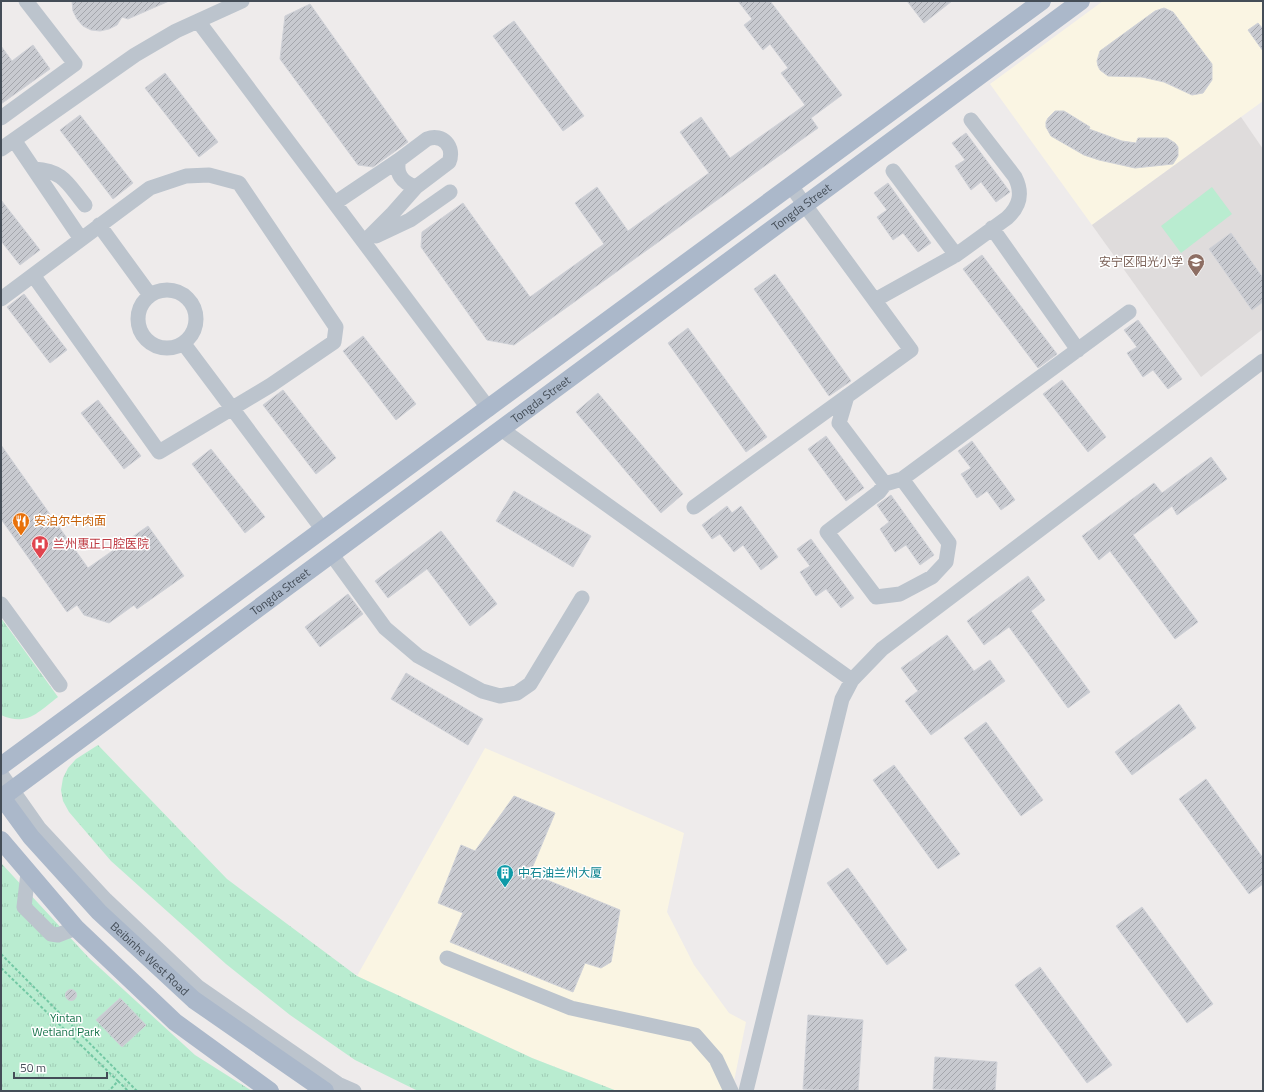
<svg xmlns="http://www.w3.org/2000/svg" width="1264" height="1092" font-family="'Titillium Web','Noto Sans SC',sans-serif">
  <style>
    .commercial { fill: #faf5e3 }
    .education { fill: #dfdcdc }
    .grass { fill: url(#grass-tufts) }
    .garden { fill: #b9ecd0 }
    .building { fill: url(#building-hatch); stroke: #cfd1d7 }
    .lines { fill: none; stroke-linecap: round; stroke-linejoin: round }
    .path { stroke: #73c8a4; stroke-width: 2; stroke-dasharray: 3 2; stroke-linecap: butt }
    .minor { stroke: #bcc4cd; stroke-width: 15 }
    .major { stroke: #abb8ca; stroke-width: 18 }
    .labels { text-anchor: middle; stroke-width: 3; stroke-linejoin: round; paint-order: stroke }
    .street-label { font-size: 12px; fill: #444d57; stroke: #fff }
    .education-label { font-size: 12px; fill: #785e54; stroke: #fff; text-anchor: end }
    .food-label { font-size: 12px; fill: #c56008; stroke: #fff; text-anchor: start }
    .health-label { font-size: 12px; fill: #be3a42; stroke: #fff; text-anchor: start }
    .culture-label { font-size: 12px; fill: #0d838f; stroke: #fff; text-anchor: start }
    .park-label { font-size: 12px; fill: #19754d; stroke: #fff }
  </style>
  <defs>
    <pattern id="grass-tufts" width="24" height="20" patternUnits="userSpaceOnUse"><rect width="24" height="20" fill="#b9ecd0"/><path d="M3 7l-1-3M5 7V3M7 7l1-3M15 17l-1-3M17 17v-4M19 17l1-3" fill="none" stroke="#a0ccb5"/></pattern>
    <pattern id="building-hatch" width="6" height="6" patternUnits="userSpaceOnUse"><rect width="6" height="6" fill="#c8cad0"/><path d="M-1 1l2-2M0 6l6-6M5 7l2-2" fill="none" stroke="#a4a6ac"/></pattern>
  </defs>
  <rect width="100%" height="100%" fill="#eeebeb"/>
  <path class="commercial" d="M1103,1h160v100l-171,124 -102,-141z
    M485,748l199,85 -17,79 27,53 35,48 17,9 -14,69h-115l-85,-33 -175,-82z"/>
  <path class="education" d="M1241,117l22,32v180l-62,48 -109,-152z"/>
  <path class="grass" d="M1,618l57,79c-20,15 -31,30 -57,18z
    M98,745l129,134 130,97 175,82 85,33h-199l-63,-31 -65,-45 -64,-51 -115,-103 -42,-49 -6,-11 -2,-11 2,-12 5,-10 8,-9z
    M1,863l88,95 106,97 57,36h-251z"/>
  <path class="garden" d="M1212,187l20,27 -51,39 -20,-27z"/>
  <path class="building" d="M72,1h97l-41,18 -6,-2 -5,8 -8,4 -9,2 -9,-1 -8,-4 -6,-7 -4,-8z
    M738,1h32l72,94 -31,23 7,10 -304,217 -27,-5 -66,-93 1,-15 41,-29 67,94 74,-53 -29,-41 22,-16 31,44 81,-58 -29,-41 21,-15 29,41 75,-53 -24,-32 7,-5 -18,-24 -7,6 -19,-25 8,-6z
    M907,1h45l-28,22z
    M310,4l98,138 -35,25 -15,-2 -78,-106 5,-43z
    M1164,8l9,4 39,52v16l-9,13 -11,2 -28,-13 -22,-5 -34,-1 -8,-6 -2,-4 -1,-5 3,-10 55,-40z
    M514,21l70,95 -21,15 -70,-95z
    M1258,23l5,6v22l-15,-21z
    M33,45l17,24 -49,35v-58l11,15z
    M165,73l53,69 -19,15 -54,-69z
    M1055,111h9l26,16 -1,2 33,12 14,2 2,-5h29l8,5 3,4v9l-5,8 -38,4 -36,-8 -15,-5 -33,-19 -5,-9v-5l2,-4z
    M80,115l53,68 -20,16 -53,-69z
    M966,133l44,59 -14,10 -15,-20 -10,8 -16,-24 10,-6 -13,-17z
    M888,183l43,60 -13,9 -15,-19 -10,7 -16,-23 10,-7 -13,-17z
    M1,200l39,50 -20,15 -19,-24z
    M1231,233l32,45v24l-11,8 -43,-61z
    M982,255l75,99 -19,14 -75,-99z
    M775,274l76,107 -22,15 -75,-107z
    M24,294l43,56 -17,13 -43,-56z
    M1138,320l44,59 -14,10 -15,-19 -10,7 -16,-24 10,-6 -13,-17z
    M688,328l79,109 -21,15 -78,-109z
    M363,336l53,68 -20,16 -53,-69z
    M1062,380l44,57 -18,15 -45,-58z
    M283,390l53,68 -20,16 -53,-69z
    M598,393l85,101 -22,19 -85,-101z
    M98,400l43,56 -17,13 -43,-56z
    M826,436l38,52 -18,13 -38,-52z
    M972,441l43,59 -14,10 -14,-19 -10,7 -16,-24 10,-6 -13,-17z
    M1,445l87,123 60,-42 36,50 -47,33 -3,-4 -25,18 -25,-8 -7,-10 -10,7 -66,-93z
    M211,449l54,68 -20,16 -53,-69z
    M1211,457l16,22 -50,36 -5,-9 -39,29 65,87 -23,17 -65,-88 -11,9 -17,-24 72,-53 8,10z
    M514,491l77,45 -18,31 -77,-46z
    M891,495l43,60 -14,10 -14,-20 -11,7 -15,-23 9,-7 -12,-17z
    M727,506l5,7 9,-7 37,51 -17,13 -18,-25 -9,7 -14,-18 -8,5 -10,-14z
    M441,531l56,73 -27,22 -43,-57 -39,29 -13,-17z
    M811,539l43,59 -13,10 -15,-19 -10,7 -16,-24 10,-6 -13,-17z
    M1028,576l17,24 -14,11 59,81 -22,16 -59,-81 -25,18 -17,-24z
    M348,594l15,20 -43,33 -15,-20z
    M947,635l27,36 16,-11 15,21 -74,54 -26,-34 13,-10 -17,-23z
    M406,673l77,46 -15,26 -77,-46z
    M1179,704l17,24 -64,47 -17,-23z
    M986,722l57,78 -22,16 -57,-78z
    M894,765l66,89 -22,15 -65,-89z
    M1206,779l57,79v26l-14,10 -70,-95z
    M514,796l41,17 -25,60 90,37 -9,52 -10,6 -16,-5 -12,29 -123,-50 13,-29 -25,-10 23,-58 14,6z
    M848,868l59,82 -20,15 -60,-82z
    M1142,907l71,97 -26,19 -71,-97z
    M1040,967l72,98 -25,18 -72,-98z
    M65.5 995a5.5 5.5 0 1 1 11 0a5.5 5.5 0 1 1-11 0Z
    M120,998l26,27 -24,22 -26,-27z
    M808,1015l55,5 -5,71 -55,-2z
    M935,1057l62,5 -2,29 -62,-2z"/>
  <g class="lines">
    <path class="path" d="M1,954l136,137
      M1,968l117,113 -9,10
      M118,1081l10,10"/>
    <path class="minor" d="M198,21l291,388
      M1,118l74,-54 -49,-63
      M14,140l67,99
      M1,149l134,-94 41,-24 66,-30
      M34,169c30,2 33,14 51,36
      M893,171l63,84
      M335,203l64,-43
      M99,225l51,70
      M992,228l86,122
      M376,236l34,-16 40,-28
      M364,242l29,-29 23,-26 33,-25c6,-15 -6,-29 -22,-23l-28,21c-4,13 3,23 17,27
      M138 319a29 29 0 1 1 58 0a29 29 0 1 1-58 0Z
      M1,299l149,-111 36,-12 23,-1 30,8 97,144 -2,15 -63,43 -112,67 -126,-177
      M875,300l81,-45 51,-37c13,-12 16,-25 8,-41l-44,-57
      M184,344l139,186
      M847,396l-8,27 46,61 17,-5 227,-167
      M501,429l351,251
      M885,484l-6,8 -52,40 49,65 24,-3 32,-17 14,-15 3,-19 -47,-64
      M694,507l217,-157 -120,-164
      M332,555l53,73 33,28 64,35 18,5 17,-3 13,-9 52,-86
      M1,604l59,81
      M1,774l38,54 67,72 92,87 140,97 16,7
      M28,873l-4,34 27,27 7,1 18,-7
      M447,958l124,50 124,27 21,24 15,32
      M746,1091l96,-392 10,-19 30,-31 381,-288"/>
    <g class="major">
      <path d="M1,766l1041,-765"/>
      <path id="s1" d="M1,796l30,41 68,75 95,88 131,91"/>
      <path id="s2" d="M1,798l1080,-797"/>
      <path d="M1,840l75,88 99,94 95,69"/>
    </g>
  </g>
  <defs>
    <g id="school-pin" transform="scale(0.9)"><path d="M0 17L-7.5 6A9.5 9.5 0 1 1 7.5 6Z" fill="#8d6e63" stroke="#fff"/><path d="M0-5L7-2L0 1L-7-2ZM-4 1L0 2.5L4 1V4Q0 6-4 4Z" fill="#fff"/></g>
    <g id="restaurant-pin" transform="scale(0.9)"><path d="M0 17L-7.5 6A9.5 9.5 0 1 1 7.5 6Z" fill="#e8710a" stroke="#fff"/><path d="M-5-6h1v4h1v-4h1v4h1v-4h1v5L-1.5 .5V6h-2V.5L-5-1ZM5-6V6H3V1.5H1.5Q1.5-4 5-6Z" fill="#fff"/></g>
    <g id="hospital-pin" transform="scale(0.9)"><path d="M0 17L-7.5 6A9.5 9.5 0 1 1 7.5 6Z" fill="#e0444e" stroke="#fff"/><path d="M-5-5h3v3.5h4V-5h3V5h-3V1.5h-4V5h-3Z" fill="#fff"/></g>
    <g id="building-pin" transform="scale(0.9)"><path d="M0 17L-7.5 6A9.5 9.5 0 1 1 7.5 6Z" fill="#0f9aa8" stroke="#fff"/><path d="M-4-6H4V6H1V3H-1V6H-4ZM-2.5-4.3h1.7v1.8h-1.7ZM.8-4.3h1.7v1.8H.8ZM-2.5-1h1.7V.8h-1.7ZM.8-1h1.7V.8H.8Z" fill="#fff"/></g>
  </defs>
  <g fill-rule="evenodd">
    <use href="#school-pin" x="1196" y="262"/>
    <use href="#restaurant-pin" x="21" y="521"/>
    <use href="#hospital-pin" x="40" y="544"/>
    <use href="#building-pin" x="505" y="873"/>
  </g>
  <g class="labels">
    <g class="street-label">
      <text dy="4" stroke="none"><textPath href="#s2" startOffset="995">Tongda Street</textPath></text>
      <text dy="4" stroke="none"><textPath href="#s2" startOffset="671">Tongda Street</textPath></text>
      <text dy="4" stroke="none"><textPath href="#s2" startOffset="347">Tongda Street</textPath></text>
      <text dy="4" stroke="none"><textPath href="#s1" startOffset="221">Beibinhe West Road</textPath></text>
    </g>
    <g class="education-label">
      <text x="1183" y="266">安宁区阳光小学</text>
    </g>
    <g class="food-label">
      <text x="34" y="525">安泊尔牛肉面</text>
    </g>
    <g class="health-label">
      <text x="53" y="548">兰州惠正口腔医院</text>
    </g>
    <g class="culture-label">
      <text x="518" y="877">中石油兰州大厦</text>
    </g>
    <g class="park-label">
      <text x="66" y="1022">Yintan<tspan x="66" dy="14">Wetland Park</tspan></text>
    </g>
  </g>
  <rect width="1264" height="1092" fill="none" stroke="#444d57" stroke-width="4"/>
  <path d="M14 1072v6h93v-6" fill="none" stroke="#444d57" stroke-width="2"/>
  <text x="20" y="1072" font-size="12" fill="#444d57" stroke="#ffffff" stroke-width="3" paint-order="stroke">50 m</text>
</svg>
